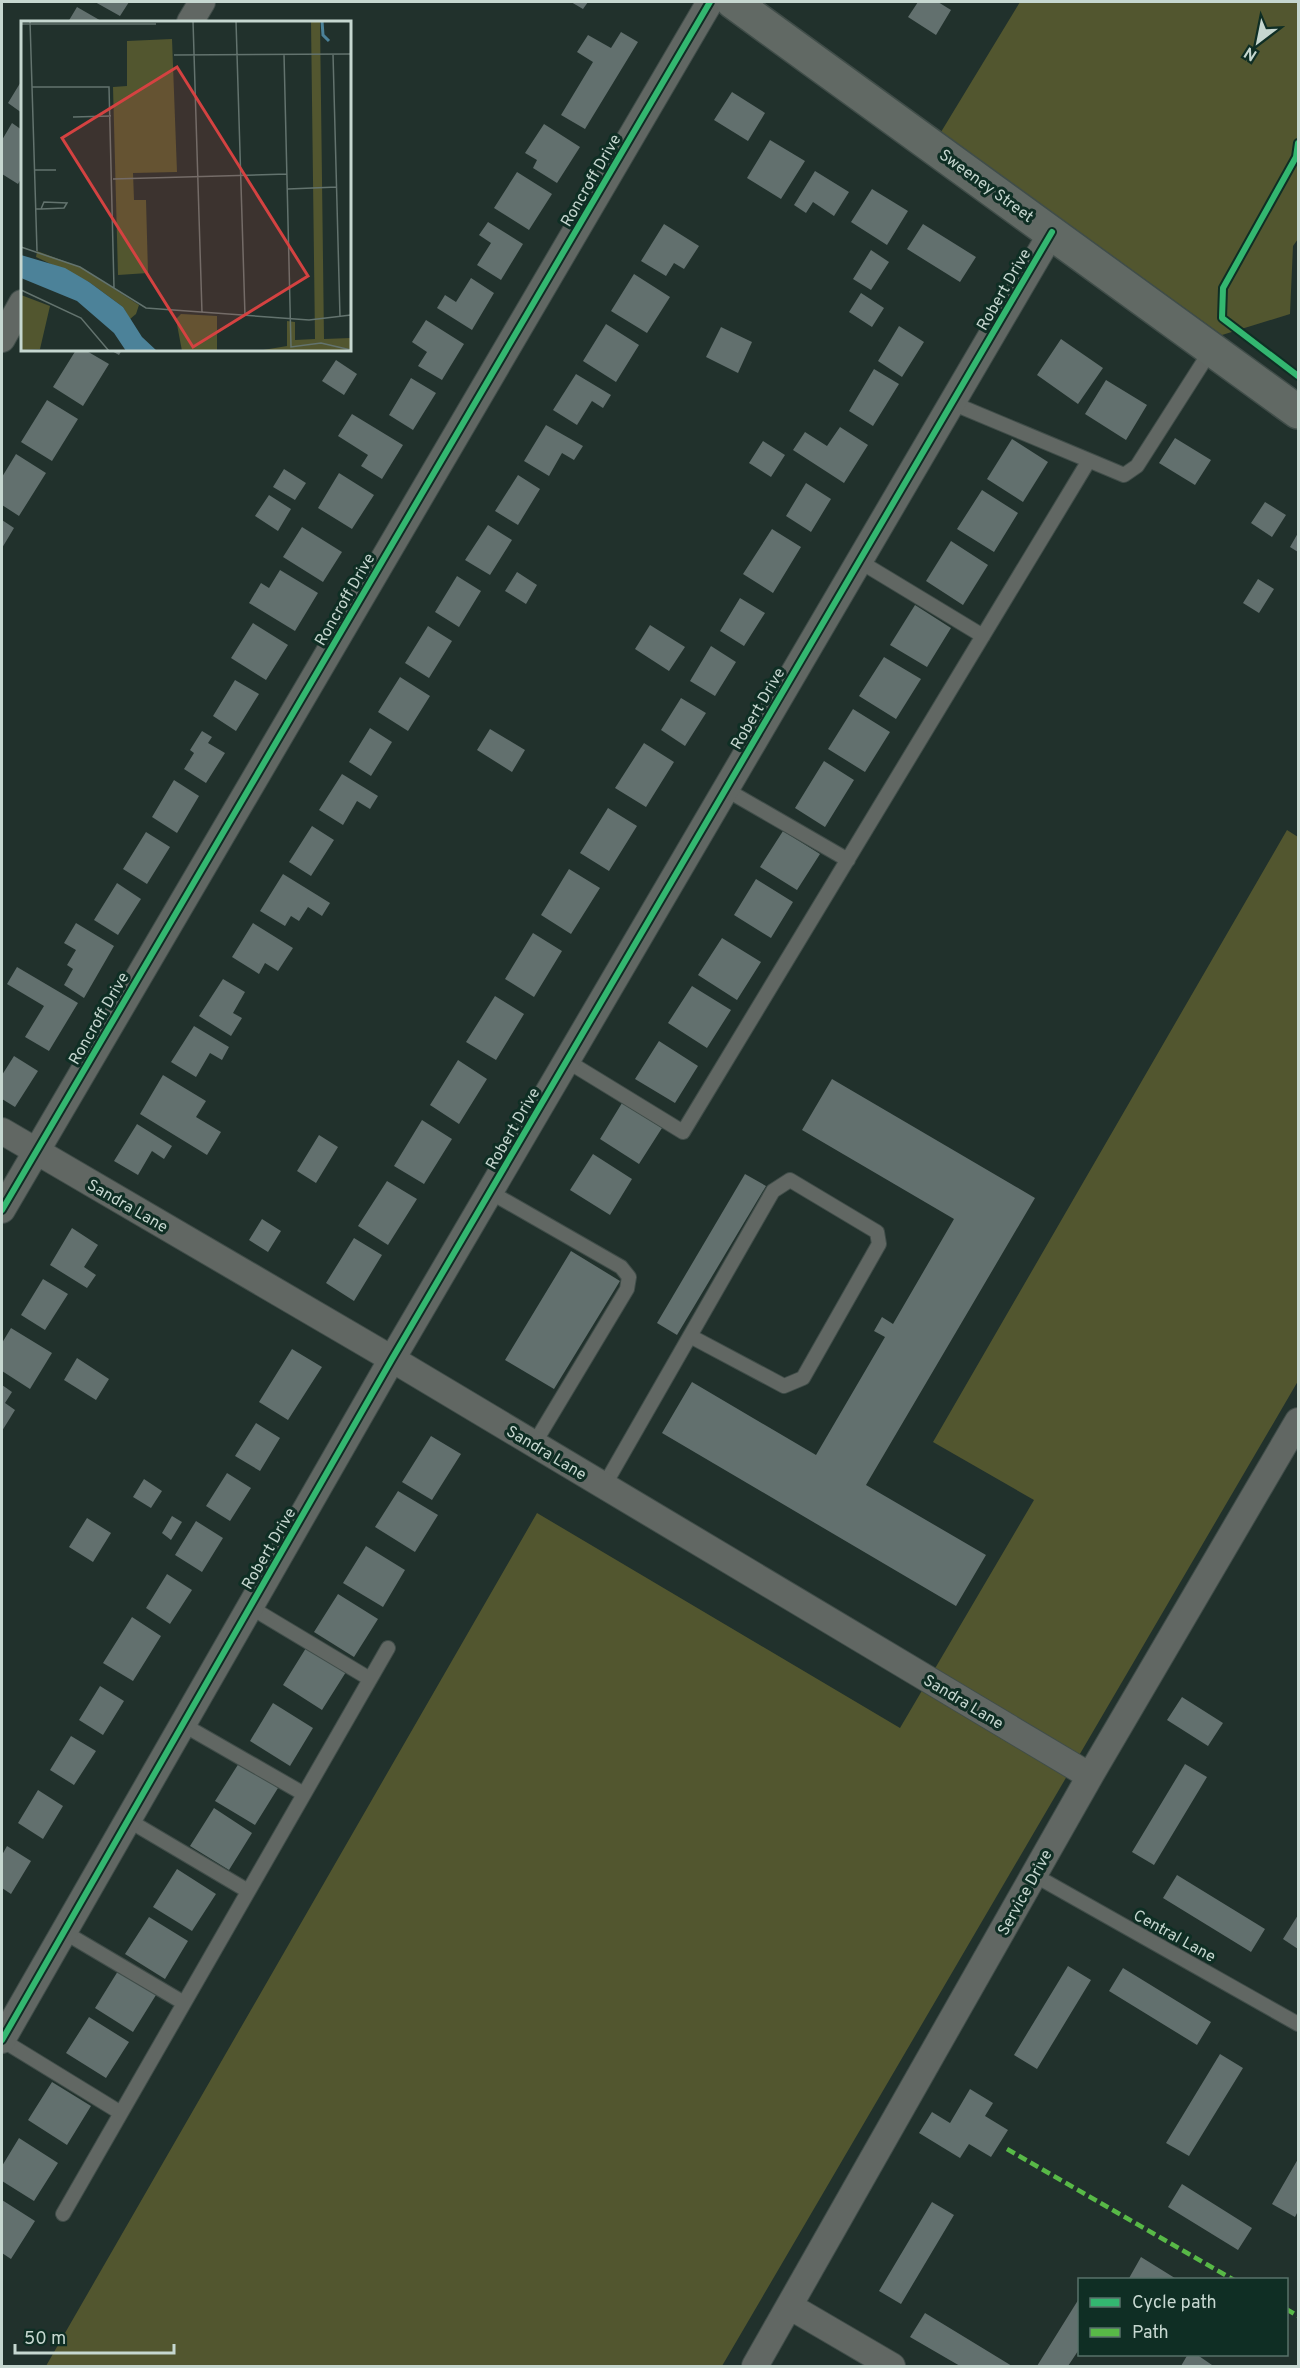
<svg xmlns="http://www.w3.org/2000/svg" width="1300" height="2368" font-family="Overpass,sans-serif">
  <style>
    .green { fill: #52562f }
    .building { fill: #62706e }
    .lines { fill: none; stroke-linecap: round; stroke-linejoin: round }
    .lane-casing { stroke: #404d49; stroke-width: 16 }
    .street-casing { stroke: #404d49; stroke-width: 28 }
    .secondary-casing { stroke: #404d49; stroke-width: 36 }
    .lane { stroke: #616763; stroke-width: 14 }
    .street { stroke: #616763; stroke-width: 26 }
    .secondary { stroke: #616964; stroke-width: 33 }
    .quiet { stroke: #58b947; stroke-width: 4.5; stroke-dasharray: 9 4.5; stroke-linecap: butt }
    .cycleway-casing { stroke: #0f2e24; stroke-width: 10 }
    .cycleway { stroke: #33b770; stroke-width: 6 }
    .labels { text-anchor: middle; stroke-width: 6; stroke-linejoin: round; paint-order: stroke }
    .street-label { font-size: 16px; fill: #c6d7d0; stroke: #0f2e24 }
    .inset-river { fill: none; stroke: #4c8299; stroke-width: 3 }
    .inset-road { fill: none; stroke: #63736e; stroke-width: 1.5 }
    .view { fill: #d44241; fill-opacity: 0.15; stroke: #d44241; stroke-width: 3 }
    .inset-edge { fill: none; stroke: #c6d7d0; stroke-width: 3 }
  </style>
  <rect width="100%" height="100%" fill="#21312c"/>
  <path class="green" d="M1020,2h278v237l-5,7 -3,68 -68,21 -281,-203z
    M1287,830l11,7v544l-576,985h-676l491,-853 363,215 134,-228 -101,-58z"/>
  <path class="building" d="M95,2h34l-9,14z
    M571,2h17l-5,7z
    M918,2h20l13,8 -15,25 -28,-18z
    M77,7l26,15h-35z
    M621,32l17,10 -53,87 -24,-14 32,-53 -16,-10 11,-17 23,13z
    M22,80v33l-14,-10z
    M732,92l33,21 -17,28 -34,-21z
    M12,123l10,7v47l-4,7 -16,-10v-34z
    M544,124l36,23 -23,36 -24,-15 4,-8 -12,-7z
    M770,140l35,21 -24,38 -34,-21z
    M815,171l34,21 -15,24 -21,-14 -7,11 -12,-8z
    M517,172l35,22 -23,36 -35,-22z
    M872,189l36,22 -21,34 -36,-23z
    M488,222l35,22 -22,36 -24,-15 14,-22 -12,-8z
    M664,224l35,22 -15,23 -10,-6 -8,13 -25,-15z
    M923,224l53,33 -16,25 -53,-33z
    M871,250l18,12 -18,28 -18,-11z
    M634,274l36,23 -23,36 -36,-22z
    M471,278l23,15 -22,37 -35,-22 8,-13 11,7z
    M861,293l23,15 -12,19 -23,-15z
    M426,320l38,24 -22,36 -24,-14 9,-14 -15,-10z
    M606,324l33,21 -23,37 -33,-21z
    M899,326l25,16 -22,35 -24,-16z
    M721,327l31,15 -14,31 -32,-16z
    M1061,339l42,29 -25,36 -41,-29z
    M76,350h9l24,14 -26,42 -30,-19z
    M110,350h12l-3,5z
    M336,360l21,14 -13,21 -22,-14z
    M874,369l25,15 -26,42 -24,-15z
    M576,374l35,21 -8,13 -11,-7 -15,24 -24,-15z
    M411,378l25,15 -23,37 -24,-15z
    M1106,380l41,25 -21,35 -41,-26z
    M47,400l31,19 -26,42 -31,-19z
    M352,414l51,31 -21,34 -21,-13 7,-11 -30,-19z
    M546,425l37,21 -9,14 -12,-7 -13,23 -25,-15z
    M840,427l28,18 -24,38 -51,-33 12,-18 22,14z
    M1175,438l36,22 -16,25 -36,-22z
    M1012,439l36,23 -25,40 -36,-23z
    M763,441l22,14 -14,22 -22,-14z
    M16,454l30,19 -27,43 -17,-11v-28z
    M284,469l22,14 -11,17 -22,-13z
    M339,473l35,22 -22,34 -34,-21z
    M518,475l22,14 -22,36 -23,-14z
    M806,483l25,16 -20,33 -25,-16z
    M982,490l36,23 -24,39 -37,-23z
    M269,495l22,14 -13,22 -23,-15z
    M1265,502l21,13 -14,22 -21,-14z
    M2,520l12,8 -12,20z
    M488,525l24,15 -22,35 -25,-15z
    M302,527l40,25 -19,30 -40,-25z
    M772,529l29,18 -28,46 -30,-19z
    M1298,533v19l-8,-5z
    M951,541l37,24 -25,40 -37,-24z
    M280,570l38,23 -23,38 -46,-28 12,-20 8,5z
    M517,572l20,13 -11,19 -21,-13z
    M457,576l24,15 -22,36 -24,-15z
    M1258,579l16,10 -15,24 -16,-10z
    M740,598l25,15 -21,33 -24,-15z
    M915,605l36,23 -24,39 -37,-22z
    M253,623l35,22 -22,35 -35,-22z
    M650,625l35,22 -16,24 -34,-22z
    M428,626l24,15 -23,37 -24,-15z
    M711,646l25,16 -21,34 -25,-15z
    M884,657l37,22 -25,40 -37,-23z
    M400,677l30,19 -22,35 -30,-19z
    M235,680l24,14 -23,37 -23,-15z
    M681,698l25,15 -21,33 -24,-16z
    M853,709l37,23 -25,40 -37,-23z
    M370,728l22,14 -21,34 -22,-14z
    M490,729l35,21 -13,22 -35,-22z
    M202,731l10,6 -4,6 17,10 -19,30 -22,-14 10,-16 -4,-3z
    M644,743l30,19 -28,45 -31,-19z
    M824,761l30,19 -29,47 -30,-19z
    M342,774l36,22 -8,13 -13,-8 -14,24 -24,-15z
    M174,780l25,16 -22,37 -25,-16z
    M608,808l29,18 -28,45 -29,-18z
    M312,826l22,14 -23,36 -22,-14z
    M783,831l37,23 -23,36 -37,-23z
    M146,832l24,15 -23,37 -24,-15z
    M569,869l31,19 -29,46 -30,-19z
    M283,874l47,29 -8,13 -14,-9 -9,14 -8,-5 -6,10 -25,-15z
    M756,879l37,23 -22,36 -37,-23z
    M117,883l24,16 -23,36 -24,-15z
    M76,923l38,23 -30,52 -20,-13 9,-16 -6,-4 9,-15 -12,-7z
    M253,923l40,25 -15,23 -13,-8 -6,11 -27,-17z
    M533,933l29,18 -28,46 -29,-18z
    M722,938l39,24 -24,38 -39,-25z
    M17,967l61,36 -29,48 -24,-14 19,-31 -37,-22z
    M223,979l22,13 -12,21 9,5 -11,18 -32,-20z
    M692,986l39,24 -24,38 -39,-25z
    M495,996l29,18 -28,46 -30,-18z
    M194,1026l35,21 -7,13 -12,-7 -14,24 -25,-15z
    M659,1041l39,25 -23,37 -40,-24z
    M14,1056l24,15 -23,36 -13,-8v-24z
    M458,1060l29,19 -28,45 -29,-19z
    M163,1075l43,26 -10,16 25,15 -14,23 -67,-41z
    M832,1079l203,119 -169,287 120,70 -30,51 -294,-173 30,-51 124,73 69,-118 -11,-6 8,-14 11,7 61,-105 -152,-89z
    M622,1103l40,25 -23,36 -39,-25z
    M422,1120l30,19 -28,45 -30,-18z
    M137,1124l35,22 -8,13 -12,-8 -14,24 -24,-14z
    M319,1135l19,12 -22,36 -19,-12z
    M593,1154l39,25 -22,36 -40,-25z
    M745,1174l21,12 -89,149 -20,-12z
    M387,1181l30,18 -29,46 -30,-19z
    M262,1219l19,12 -13,21 -19,-12z
    M72,1228l26,17 -14,22 12,8 -9,13 -37,-23z
    M354,1238l28,17 -28,46 -28,-18z
    M571,1251l49,30 -66,108 -49,-29z
    M43,1279l25,15 -23,36 -24,-15z
    M11,1328l41,25 -22,36 -28,-18v-28z
    M292,1349l30,18 -34,53 -29,-18z
    M77,1358l32,21 -13,21 -32,-20z
    M2,1385l10,7 -7,11 10,7 -13,21z
    M256,1423l24,15 -20,33 -25,-15z
    M431,1436l30,18 -29,46 -30,-18z
    M227,1473l24,15 -21,33 -24,-15z
    M144,1479l18,12 -11,17 -18,-11z
    M398,1491l40,24 -23,37 -40,-25z
    M172,1516l10,6 -11,18 -9,-7z
    M87,1518l24,15 -18,29 -24,-15z
    M196,1521l27,17 -21,34 -27,-17z
    M366,1546l39,24 -22,37 -40,-24z
    M167,1574l25,16 -22,34 -24,-16z
    M338,1594l40,25 -24,38 -40,-25z
    M132,1617l29,19 -28,45 -30,-18z
    M306,1648l40,24 -24,38 -39,-25z
    M100,1686l24,15 -21,34 -24,-15z
    M1182,1697l41,26 -15,23 -41,-26z
    M273,1703l40,25 -23,38 -40,-25z
    M71,1736l25,15 -22,34 -24,-15z
    M239,1763l39,25 -23,37 -40,-24z
    M1185,1764l22,13 -53,88 -22,-13z
    M38,1790l25,16 -20,33 -25,-16z
    M214,1808l38,25 -23,37 -39,-24z
    M7,1846l24,15 -20,33 -9,-6v-33z
    M177,1869l39,25 -24,37 -39,-24z
    M1177,1875l88,54 -14,23 -88,-54z
    M1298,1915v34l-15,-10z
    M149,1917l39,24 -23,38 -40,-25z
    M1068,1966l23,14 -54,89 -23,-14z
    M1123,1968l88,54 -14,23 -88,-54z
    M118,1971l38,24 -23,37 -38,-24z
    M89,2017l40,25 -23,36 -40,-25z
    M1220,2054l23,14 -54,88 -23,-13z
    M52,2082l39,24 -24,39 -39,-25z
    M970,2089l23,14 -8,13 23,14 -17,27 -22,-13 -9,14 -41,-25 13,-21 18,11z
    M19,2138l39,25 -24,38 -32,-20v-15z
    M1298,2159v52l-3,6 -23,-13z
    M1182,2184l70,44 -14,22 -70,-43z
    M2,2200l33,21 -24,38 -9,-6z
    M932,2202l22,13 -53,89 -22,-13z
    M1141,2257l37,23h-50z
    M1080,2297v51l-12,18h-31z
    M925,2313l87,53h-52l-50,-29z
    M1188,2354h8l16,11 -31,1z"/>
  <g class="lines">
    <g class="lane-casing">
      <path id="lane" d="M952,403l172,72 13,-9 74,-116
        M859,561l124,75
        M725,789l123,71
        M567,1061l116,71 405,-670
        M490,1192l131,75 8,10 -2,12 -93,155
        M604,1486l169,-295 17,-11 87,52 2,12 -76,134 -19,8 -94,-50
        M250,1607l120,72
        M182,1724l122,70
        M128,1820l120,71
        M1034,1875l264,149
        M64,1932l120,71
        M2,2040l119,73
        M63,2214l325,-566"/>
    </g>
    <g class="street-casing">
      <path id="street" d="M190,22l12,-20
        M2,339l20,-36
        M2,1131l390,228 698,417
        M2,1210l708,-1208
        M2,2040l390,-681 660,-1127
        M791,2307l101,59
        M755,2366l335,-590 208,-355"/>
    </g>
    <g class="secondary-casing">
      <path id="secondary" d="M733,2l565,410"/>
    </g>
    <use href="#lane" class="lane"/>
    <use href="#street" class="street"/>
    <use href="#secondary" class="secondary"/>
    <path class="quiet" d="M1007,2149l227,131
      M1286,2309l12,7"/>
    <g class="cycleway-casing">
      <path id="cycleway" d="M1298,143l-2,14 -73,131 -1,30 76,58
        M2,1210l708,-1208
        M2,2040l390,-681 660,-1127"/>
    </g>
    <use href="#cycleway" class="cycleway"/>
  </g>
  <g class="labels">
    <g class="street-label">
      <text transform="translate(590 180) rotate(-60)" y="6">Roncroff Drive</text>
      <text transform="translate(987 185) rotate(36)" y="6">Sweeney Street</text>
      <text transform="translate(1003 289) rotate(-60)" y="6">Robert Drive</text>
      <text transform="translate(344 599) rotate(-60)" y="6">Roncroff Drive</text>
      <text transform="translate(757 708) rotate(-60)" y="6">Robert Drive</text>
      <text transform="translate(98 1018) rotate(-60)" y="6">Roncroff Drive</text>
      <text transform="translate(512 1128) rotate(-60)" y="6">Robert Drive</text>
      <text transform="translate(128 1205) rotate(30)" y="6">Sandra Lane</text>
      <text transform="translate(547 1452) rotate(31)" y="6">Sandra Lane</text>
      <text transform="translate(268 1548) rotate(-60)" y="6">Robert Drive</text>
      <text transform="translate(964 1701) rotate(31)" y="6">Sandra Lane</text>
      <text transform="translate(1024 1892) rotate(-61)" y="6">Service Drive</text>
      <text transform="translate(1175 1935) rotate(29)" y="6">Central Lane</text>
    </g>
  </g>
  <g transform="translate(21 21)">
    <rect width="330" height="330" fill="#21312c"/>
    <path d="M290,0h9l4,318 27,-1v13h-94l30,-5v-25l8,1v18l20,-1zM151,18l5,133 -44,1 1,27h12l2,73 -30,2 -5,-188 14,-1v-45zM16,230l43,16 59,38 -3,9 -6,5 -7,-12 -34,-25 -53,-25zM0,274l29,11 -10,43 -19,1zM160,293l36,2v35h-35l-6,-32z" fill="#52562f"/>
    <path d="M0,234l44,13 24,14 34,25 19,30 15,14h-31l-12,-18 -37,-32 -56,-23z" fill="#4c8299"/>
    <path class="inset-river" d="M301,0l1,14 6,6"/>
    <path class="inset-road" d="M9,0l7,230M172,0l9,292M215,0l9,295M0,3h135M263,33l7,293 30,-4 30,7M312,33l7,263M153,34l177,-1M11,66h77l5,201M52,96l38,-1M14,149h21M92,158l174,-5M267,168l49,-2M15,188h5l23,-1 3,-5 -23,-1 -3,7M0,226l59,20 66,41 163,12 42,-5M0,269l60,28 28,33"/>
    <path class="view" d="M156,46l131,209 -115,71 -131,-209z"/>
    <rect width="330" height="330" class="inset-edge"/>
  </g>
  <rect width="1300" height="2368" fill="none" stroke="#c6d7d0" stroke-width="6"/>
  <rect x="1078" y="2278" width="210" height="78" fill="#0f2e24" stroke="#587269" stroke-width="1.5"/>
  <rect x="1090" y="2298" width="30" height="9" fill="#33b770" stroke="#587269" stroke-width="1.5"/>
  <text x="1132" y="2308" font-size="18" fill="#c6d7d0">Cycle path</text>
  <rect x="1090" y="2328" width="30" height="9" fill="#58b947" stroke="#587269" stroke-width="1.5"/>
  <text x="1132" y="2338" font-size="18" fill="#c6d7d0">Path</text>
  <g transform="translate(1258 42) rotate(212)" stroke="#0f2e24" stroke-width="4.5" paint-order="stroke">
  <path d="M0-4.5L10 22L0 15L-10 22Z" fill="#c6d7d0"/>
  <text y="-9" font-size="16" font-weight="bold" text-anchor="middle" fill="#c6d7d0">N</text>
  </g>
  <path d="M15 2344v9h159v-9" fill="none" stroke="#c6d7d0" stroke-width="3"/>
  <text x="24" y="2344" font-size="18" fill="#c6d7d0" stroke="#0f2e24" stroke-width="4.5" paint-order="stroke">50 m</text>
</svg>
